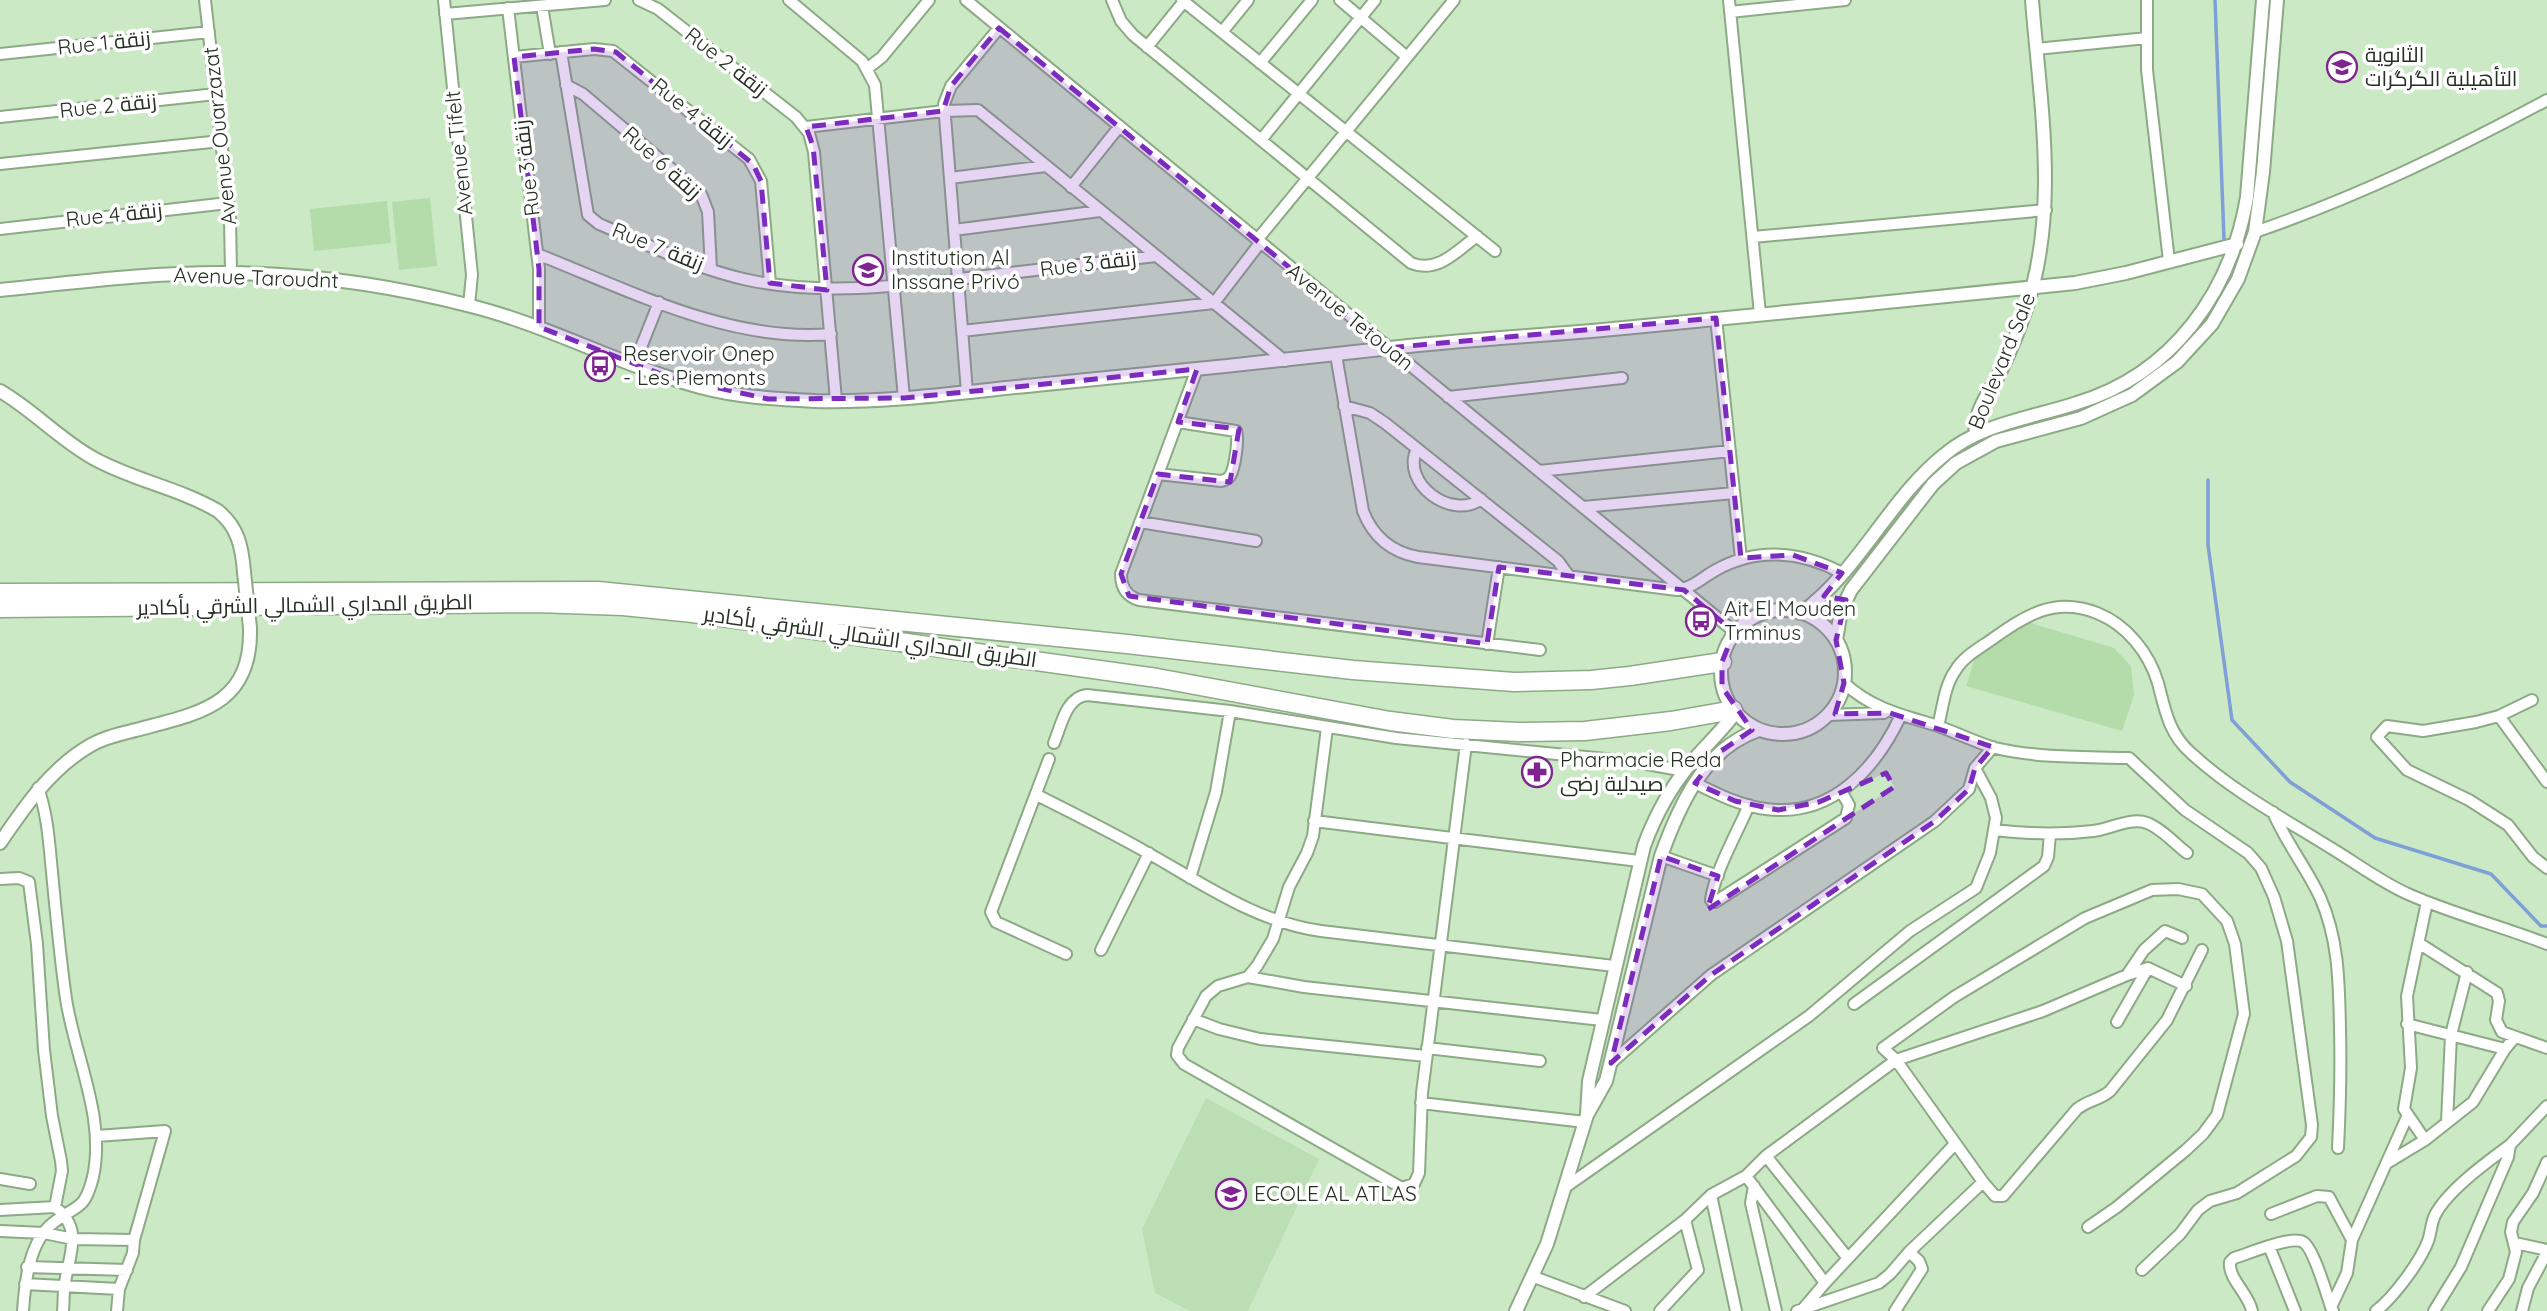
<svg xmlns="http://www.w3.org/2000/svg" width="2547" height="1311" font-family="Quicksand,Cairo,sans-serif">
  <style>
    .built { fill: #bbdeb4 }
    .green { fill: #b3dcaa }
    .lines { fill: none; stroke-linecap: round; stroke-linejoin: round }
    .stream { stroke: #7fa0d6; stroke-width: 3.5 }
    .minor-casing { stroke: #8da986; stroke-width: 14 }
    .tertiary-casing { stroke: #8da986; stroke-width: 16 }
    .trunk-casing { stroke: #8da986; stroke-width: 21 }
    .minor { stroke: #fff; stroke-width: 10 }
    .tertiary { stroke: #fff; stroke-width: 12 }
    .trunk { stroke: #fff; stroke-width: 18 }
    .tertiary-bridge-casing { stroke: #8da986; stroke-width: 16; stroke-linecap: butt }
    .tertiary-bridge { stroke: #fff; stroke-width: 12 }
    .marked { fill: #7b2cbf; fill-opacity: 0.2; stroke: #7b2cbf; stroke-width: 5; stroke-dasharray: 14 9; stroke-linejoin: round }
    .labels { text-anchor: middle; stroke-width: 7; stroke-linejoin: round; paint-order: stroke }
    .street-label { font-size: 21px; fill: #243022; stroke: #fff }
    .poi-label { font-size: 21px; fill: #243022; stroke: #fff; text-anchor: start }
  </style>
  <rect width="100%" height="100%" fill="#cbe9c5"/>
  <path class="built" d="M1206,1098l113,61 -71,152h-58l-35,-18 -13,-64z"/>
  <path class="green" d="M430,198l7,68 -38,4 -7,-68z
    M387,201l4,42 -77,8 -4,-42z
    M2024,621l90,27 17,18 3,29 -12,36 -156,-45 10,-31z"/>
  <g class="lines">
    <path class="stream" d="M2215,0l9,239
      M2208,480v65l24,175 58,62 85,56 116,36 50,52h6"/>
    <g class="minor-casing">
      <path id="minor" d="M205,0l25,219 1,54
        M444,0l28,275 -3,30
        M639,0l19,9 138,108 13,16 5,19 22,248
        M789,0l73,61 13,24 29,313
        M966,0l770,633
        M1112,0l9,21 12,14 278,228c26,11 46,-12 66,-27
        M1182,0l313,251
        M1340,0l67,57
        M1729,0l31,314
        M2147,0v70l22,191
        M542,6l8,48
        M508,8l31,261v58
        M1730,12l115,-12
        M445,14l160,-14
        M1222,32l26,-32
        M1147,47l38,-47
        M2036,49l111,-11
        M561,52l27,163 11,9c48,20 97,45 149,56 75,16 153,6 228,-3 60,-7 120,-14 180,-21
        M0,54l209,-22
        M514,57l80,-8 19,2 136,108 12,22 9,102
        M1260,63l52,-63
        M868,68l14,-11 47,-57
        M566,85l17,9 118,100 7,18 3,57
        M0,117l216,-23
        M806,127l138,-16 34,-1 307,251
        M1261,140l114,-140
        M0,164l221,-23
        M950,178l96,-12
        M1071,187l48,-60
        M0,229l228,-26
        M954,230l146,-19
        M2255,232c102,-35 197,-81 292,-132
        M1753,237l293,-27
        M1257,240l197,-240
        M537,254c92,36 193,89 294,80
        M1716,318l25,241
        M962,331l252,-28 46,-60
        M1336,355l27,156c10,26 28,41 55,46l259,33c14,-1 26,-13 39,-20 41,-23 85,-19 126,3
        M634,365l25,-63
        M1197,369l-76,205c0,13 5,22 18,26l401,50
        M967,392l-23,-288 7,-18 48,-58
        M1448,397l174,-19
        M1344,406l26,7 15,10 173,138 11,15
        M1417,449c-17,34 35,72 64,50
        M1539,471l191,-20
        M1158,474l63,7c4,-1 6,-1 9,-5 5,-8 9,-38 6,-45l-58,-9
        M1583,507l151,-14
        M1140,522l116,19
        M1487,644l12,-77
        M1844,683c27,25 57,32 91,42 20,7 40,17 60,23 43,10 90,9 134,10l56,52 63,43 13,15 13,29 13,44 25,184 -1,12 -15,19 -59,37 -27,8 -12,9 -18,24 -38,36
        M2532,700l-33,16 -23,6 -53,9 -36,-5 -10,11 30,33 62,30 39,25 25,32 14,11
        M1828,715l56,-2
        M2499,716l48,66
        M1938,726c5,-18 6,-39 17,-55 8,-14 23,-22 36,-31 34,-24 63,-44 106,-27 30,12 52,40 61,70 7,27 11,51 33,70 41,38 92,65 140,95 25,15 50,34 77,46 45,20 93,32 139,50
        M1327,728l-14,108 -6,17 -18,34 -16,52 -16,27 -9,11 -30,9 -12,10 -28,52 -1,7 7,9 218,124 12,-4 5,-11 3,-80 44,-349
        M1054,743c7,-17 12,-46 33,-48l143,16 166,27 240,24 49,9
        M1049,759l-58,153 5,10 70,32
        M1695,783c22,11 46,23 71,26 65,9 110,-40 135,-94
        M1037,795c37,19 74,37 109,57 56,31 110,70 175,79l293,35
        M1749,805c-11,26 -35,68 -38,95l4,2 131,-84 3,-13 -8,-14
        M2273,812c13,31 33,55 47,85 19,43 19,86 20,132 1,40 0,79 -2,119
        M1314,821l325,40
        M1994,830c34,4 66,5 99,1 17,-2 38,-14 54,-8 14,5 28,21 40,30
        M1661,856l57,20
        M1190,878l26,-86 14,-81
        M0,879l19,-1 10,4 8,62 7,106 8,66 9,45 1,10 -7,36c29,22 14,47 10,76 -2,9 -1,19 -2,28
        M2420,944l77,49 2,8 -3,19 6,12 45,16
        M1101,950l48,-97
        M2127,975l17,-25 21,-19 17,7
        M1248,977l56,10 298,33
        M1854,1004l190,-138 4,-9 2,-23
        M1193,1019l26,10 41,10 166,17
        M2117,1022l31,-54
        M2407,1024l98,25
        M1427,1048l113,13
        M1611,1063l100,-88 224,-154 34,-32 6,-21 18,-21
        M1421,1103l164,19
        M2447,1122l4,-87 16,-63
        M97,1136l68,-5 -31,109 -1,13 -14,36 -2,22
        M2425,1140l-21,-31 7,-41 -4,-72 20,-94
        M1766,1156l81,101
        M2387,1163l38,-23 48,-38 32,-53 10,-12
        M1746,1176l79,107 -23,27
        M0,1179l30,5
        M1983,1182l-87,-122 -13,-12 71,-51 131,-79 67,-28 26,-1 24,5 25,27 8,23 9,70 -27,101 -14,19 -17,16 -69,57 -29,20
        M1567,1186l242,-170 101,-85 66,-43 14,-35 6,-35 -5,-20 -16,-30
        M1754,1186l-3,17 25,108
        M1711,1195l25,116
        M0,1210l55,-3
        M2271,1214l46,-18 12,1 23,43 -5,33 -16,34 2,4
        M0,1231l44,2 29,6 61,1
        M2352,1240l55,-123
        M2515,1243l32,7
        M2269,1246l26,65
        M27,1267l100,3
        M1534,1277l91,34
        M1825,1283l129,-138
        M25,1284l94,5
        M1584,1297l101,-77 26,-25 35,-19 20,-20 130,-96 147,-49 84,-36 21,-7 38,18
        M23,1311c2,-29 6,-69 30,-88 23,-19 31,-10 40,-46 13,-59 -18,-120 -27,-178 -6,-42 -10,-85 -14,-127 -3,-29 -4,-56 -14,-84
        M1660,1311l38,-41 -13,-50
        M1797,1311l82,-28 11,-9 19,-22 74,-70 12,14h8l74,-87c11,-9 23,-9 33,-18l57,-71 35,-70
        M1895,1311l27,-42 -3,-8 -10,-9
        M2252,1311c-3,-17 -24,-32 -22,-49l4,-4c14,-4 57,-23 69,-16 10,5 24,53 28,65
        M2376,1311c18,-14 44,-49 52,-70 3,-8 3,-18 7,-26 13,-25 52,-53 75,-70
        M2434,1311l27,-44 47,-110 2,-12 37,-39
        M2488,1311l21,-32 7,-27 -5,-20 2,-10 20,-29 14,-31
        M2522,1311l6,-23 19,-36"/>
    </g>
    <g class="tertiary-casing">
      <path id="tertiary" d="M0,290c77,-8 154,-18 231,-17 81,1 162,13 240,33 79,20 151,60 229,81 37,10 76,12 115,14 73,2 148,-9 221,-16 115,-11 231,-23 346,-36 80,-10 161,-13 242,-21 150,-14 301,-30 451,-45l51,-10 111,-29
        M0,391c33,19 59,48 93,67 39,22 86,30 125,53 20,16 24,36 26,61
        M1976,434c-4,-23 18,-47 27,-68 8,-17 16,-36 22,-54 35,-100 15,-209 7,-312
        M1721 672a62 62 0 1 1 124 0a62 62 0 1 1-124 0Z
        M1801,613c58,-42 88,-114 143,-158 38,-32 88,-37 133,-52 96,-29 154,-111 170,-206l16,-197
        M1836,640l5,-29 10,-21 82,-106 23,-21 40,-22 85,-23 51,-23 45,-33 35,-38 26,-45 17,-47 8,-60 14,-172
        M0,843c25,-37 51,-75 91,-98 14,-8 29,-11 45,-15 63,-17 116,-24 114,-102
        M1587,1114l2,-33 55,-235c11,-30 26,-58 47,-83 14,-17 31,-32 44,-50
        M1516,1311l31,-67 40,-129 19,-34 55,-225c18,-50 43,-108 98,-126"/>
    </g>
    <g class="trunk-casing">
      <path id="trunk" d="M0,593l598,-2 529,53 226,26 161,12 77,-2 39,-4 92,-14
        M0,608l536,-5 87,3 70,7 464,65 233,43 63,8 66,3 66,-1 86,-10 62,-11"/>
    </g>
    <use href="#minor" class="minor"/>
    <use href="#tertiary" class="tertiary"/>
    <use href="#trunk" class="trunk"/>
    <g class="tertiary-bridge-casing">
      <path id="tertiary-bridge" d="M244,572l6,56"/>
    </g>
    <use href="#tertiary-bridge" class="tertiary-bridge"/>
  </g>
  <path class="marked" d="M999,28l388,320 329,-30 25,240 52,-3 49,18 -18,23 22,4 -10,40 8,43 -9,31 55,-1 103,34 -18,21 -6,21 -34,32 -224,154 -100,88 50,-207 57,20 -11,34 187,-123 -8,-14 -67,29 -41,8 -43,-9 -40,-18 26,-32 31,-21 -30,-43v-25l12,-30 -50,-42 -185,-23 -12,77 -358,-48 -8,-22 37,-100 72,8 9,-53 -61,-7 19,-53 -293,29 -136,1 -99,-22 -130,-50v-58l-25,-212 80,-8 22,3 137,112 8,17 9,102 57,7 -14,-144 -7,-19 137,-16 8,-25z"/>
  <defs>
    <g id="school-ring" transform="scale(1.575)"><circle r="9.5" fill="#fff" stroke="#7f2491" stroke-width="1.5"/><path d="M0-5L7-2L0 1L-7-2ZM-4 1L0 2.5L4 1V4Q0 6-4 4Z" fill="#7f2491"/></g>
    <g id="bus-ring" transform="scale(1.575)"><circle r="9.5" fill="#fff" stroke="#7f2491" stroke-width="1.5"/><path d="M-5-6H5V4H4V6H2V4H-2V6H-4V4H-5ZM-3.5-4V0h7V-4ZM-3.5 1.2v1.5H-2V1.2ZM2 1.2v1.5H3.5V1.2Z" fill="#7f2491"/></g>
    <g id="pharmacy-ring" transform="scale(1.575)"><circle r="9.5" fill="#fff" stroke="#7f2491" stroke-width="1.5"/><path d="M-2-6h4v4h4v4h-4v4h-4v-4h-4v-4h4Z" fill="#7f2491"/></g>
  </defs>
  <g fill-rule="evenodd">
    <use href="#school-ring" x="2342" y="67"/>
    <use href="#school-ring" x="868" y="270"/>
    <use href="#bus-ring" x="600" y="366"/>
    <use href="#bus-ring" x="1701" y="621"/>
    <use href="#pharmacy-ring" x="1537" y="772"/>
    <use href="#school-ring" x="1231" y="1194"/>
  </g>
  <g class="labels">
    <g class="street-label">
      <text transform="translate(104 43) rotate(-6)" y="7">Rue 1 زنقة</text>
      <text transform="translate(726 62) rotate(38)" y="7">Rue 2 زنقة</text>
      <text transform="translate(108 106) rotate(-6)" y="7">Rue 2 زنقة</text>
      <text transform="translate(692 113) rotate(39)" y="7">Rue 4 زنقة</text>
      <text transform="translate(220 136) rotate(-96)" y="7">Avenue Ouarzazat</text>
      <text transform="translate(459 153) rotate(-96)" y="7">Avenue Tifelt</text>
      <text transform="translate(662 163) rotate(42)" y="7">Rue 6 زنقة</text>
      <text transform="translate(527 168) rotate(-97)" y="7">Rue 3 زنقة</text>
      <text transform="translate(114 215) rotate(-6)" y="7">Rue 4 زنقة</text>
      <text transform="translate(658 247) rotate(22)" y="7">Rue 7 زنقة</text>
      <text transform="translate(1088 264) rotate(-7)" y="7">Rue 3 زنقة</text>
      <text transform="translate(256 278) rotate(2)" y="7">Avenue Taroudnt</text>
      <text transform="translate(1350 317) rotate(39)" y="7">Avenue Tetouan</text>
      <text transform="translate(2002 361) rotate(-68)" y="7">Boulevard Sale</text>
      <text transform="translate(305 605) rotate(-1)" y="7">الطريق المداري الشمالي الشرقي بأكادير</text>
      <text transform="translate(870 637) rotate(8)" y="7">الطريق المداري الشمالي الشرقي بأكادير</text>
    </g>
    <g class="poi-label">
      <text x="2365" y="62">الثانوية<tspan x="2365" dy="24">التأهيلية الگرگرات</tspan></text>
      <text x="891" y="265">Institution Al<tspan x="891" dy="24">Inssane Privó</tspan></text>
      <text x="623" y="361">Reservoir Onep<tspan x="623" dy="24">- Les Piemonts</tspan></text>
      <text x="1724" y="616">Ait El Mouden<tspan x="1724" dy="24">Trminus</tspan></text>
      <text x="1560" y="767">Pharmacie Reda<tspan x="1560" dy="24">صيدلية رضى</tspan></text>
      <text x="1254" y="1201">ECOLE AL ATLAS</text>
    </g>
  </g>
</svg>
